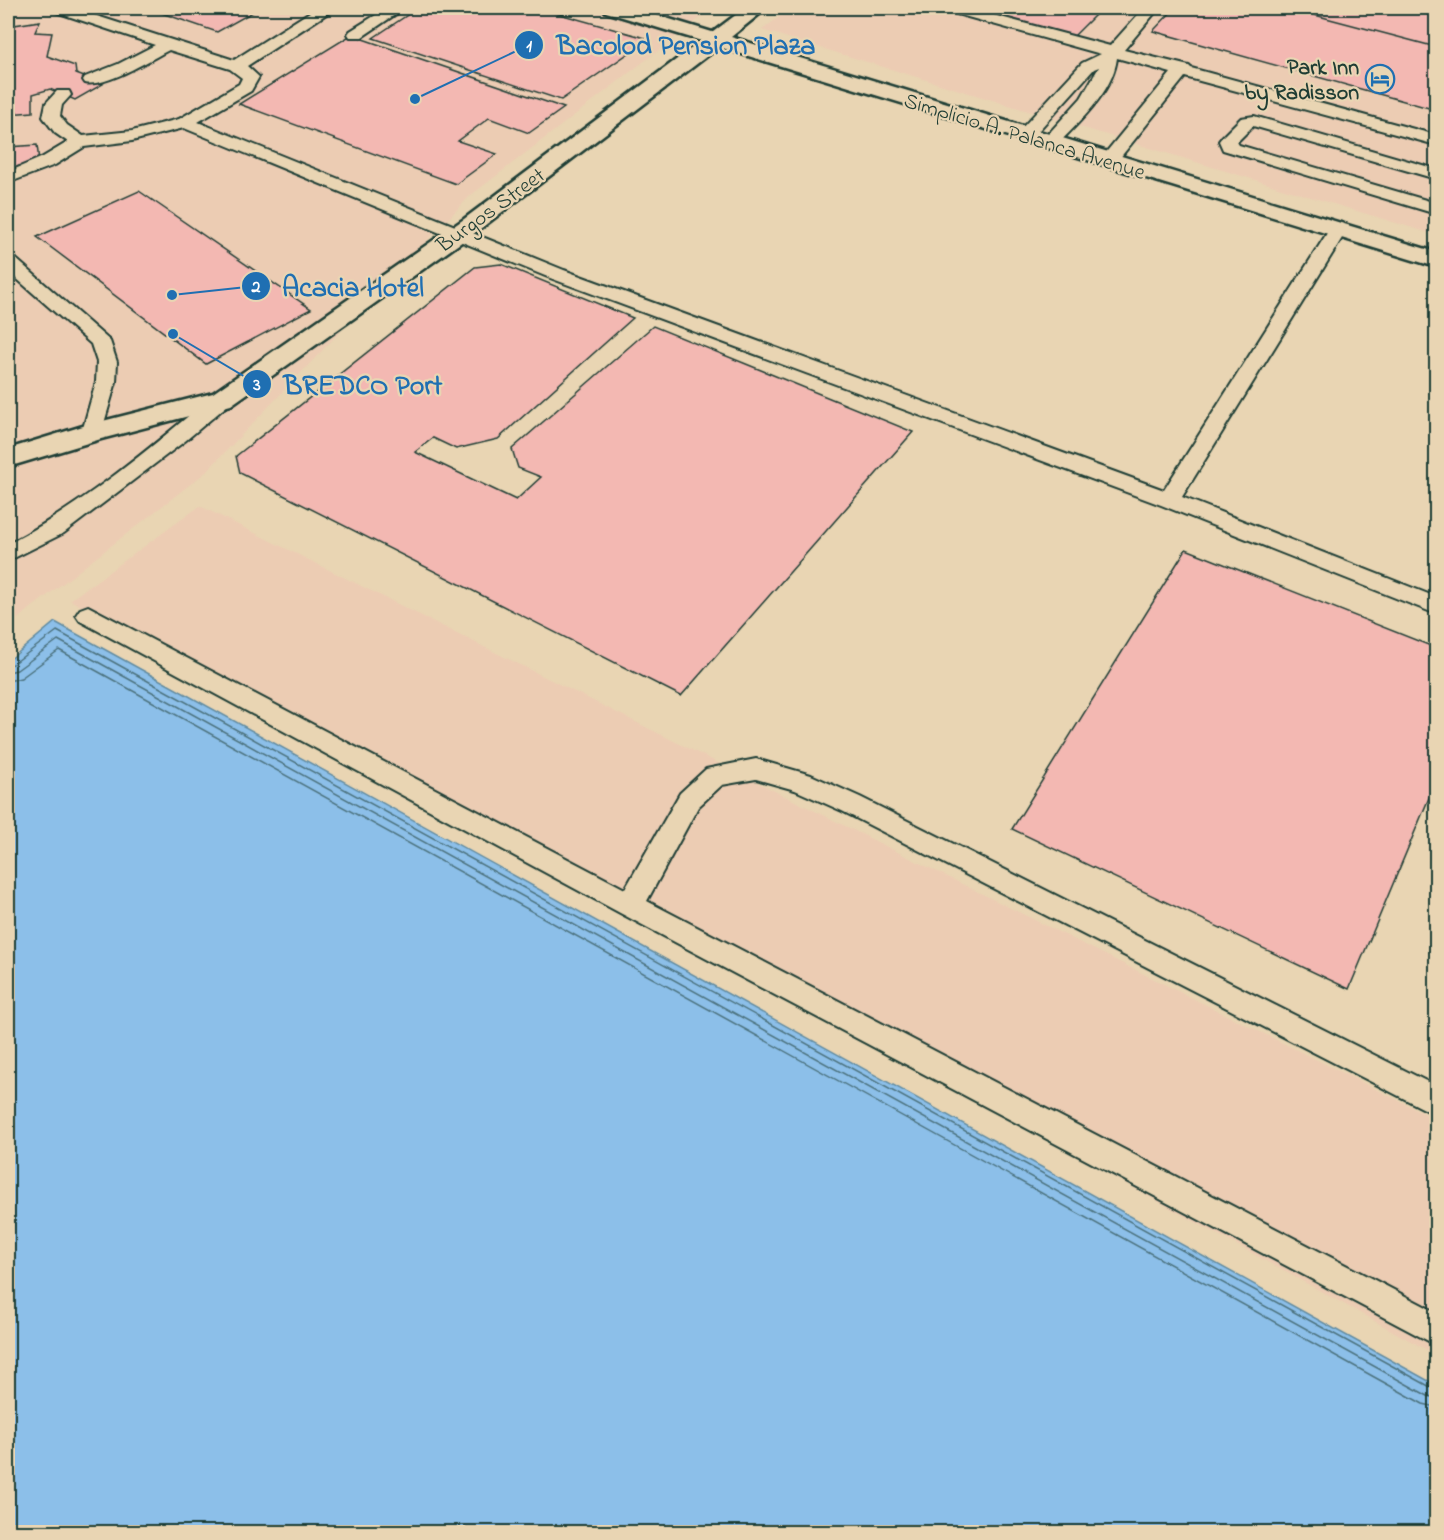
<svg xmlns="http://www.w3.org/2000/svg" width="1444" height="1540" font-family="'Indie Flower',sans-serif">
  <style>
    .built { fill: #ecccb3 }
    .water { fill: #8cbfe9; stroke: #608ba1; stroke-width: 1.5 }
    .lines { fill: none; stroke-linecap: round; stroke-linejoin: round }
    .shore { stroke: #4b717c; stroke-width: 1.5 }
    .building { fill: #f3b8b2; stroke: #1f3d34; stroke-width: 1.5 }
    .lane-casing { stroke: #1f3d34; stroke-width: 4 }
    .street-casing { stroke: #1f3d34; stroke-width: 5 }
    .secondary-casing { stroke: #1f3d34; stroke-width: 5 }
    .lane { fill: #e9d5b3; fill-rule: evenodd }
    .street { fill: #e9d5b3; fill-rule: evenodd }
    .secondary { fill: #e9d5b3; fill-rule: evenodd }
    .labels { text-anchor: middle; stroke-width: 4.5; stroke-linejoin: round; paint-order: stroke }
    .far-poi-label { font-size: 22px; font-weight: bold; fill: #1f3d34; stroke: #e9d5b3; text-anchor: end }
    .far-street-label { font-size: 22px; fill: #1f3d34; stroke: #e9d5b3 }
    .leader { fill: none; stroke: #1f6fb2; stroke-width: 2 }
    .callout-dot { fill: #1f6fb2; stroke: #e9d5b3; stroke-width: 2 }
    .mark-label { font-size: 18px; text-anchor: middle; font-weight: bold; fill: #fff }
    .callout-label { font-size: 28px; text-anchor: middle; font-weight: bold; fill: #1f6fb2; stroke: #e9d5b3; stroke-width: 4.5; stroke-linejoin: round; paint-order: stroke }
  </style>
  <rect width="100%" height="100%" fill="#e9d5b3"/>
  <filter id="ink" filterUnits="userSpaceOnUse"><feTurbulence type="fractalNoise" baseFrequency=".0167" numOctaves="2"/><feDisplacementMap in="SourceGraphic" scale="12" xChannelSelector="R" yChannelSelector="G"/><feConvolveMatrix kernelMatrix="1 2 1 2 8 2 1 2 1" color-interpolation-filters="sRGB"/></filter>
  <g filter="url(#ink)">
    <path class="built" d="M8,8h705l-243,188 -264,276 -198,154z
      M791,8h645v227l-674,-205z
      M200,506l1236,613v236l-1366,-755z"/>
    <path class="water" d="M55,622l1381,763v147h-1428v-871z"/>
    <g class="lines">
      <path class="shore" d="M8,665l5,-1 44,-33 1379,759
        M8,672l9,-2 41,-30 1370,756 8,2
        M8,681l13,-3 38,-28 1364,754 13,3"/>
    </g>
    <path class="building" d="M147,8h113l-43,24z
      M418,8h120l111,31 -88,61 -188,-62z
      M971,8h131l-28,28z
      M1175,8h113l148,39v63l-283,-79z
      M1288,8h148v39z
      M40,21l-5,11 17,1 -5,23 28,10 1,8 27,10 -28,16 -25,-11 -17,5v18l-25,2v-58l5,-11h-5v-19z
      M351,35l213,73 -35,25 -40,-15 -31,23 39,13 -41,30 -217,-80z
      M37,145l2,16 -31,8v-22z
      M139,191l172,118 -105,55 -169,-127z
      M501,264l132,54 -135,121 -42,10 -23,-11 -18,14 101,48 25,-23 -23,-9 -6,-19 141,-123 260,106 -232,264 -441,-223 -4,-17 239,-189z
      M1186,549l250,99v133l-87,208 -337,-160z"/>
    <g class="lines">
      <g class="lane-casing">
        <path id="lane" d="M51,8h21l162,52 82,-52h17l-2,3 -84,55 12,11 -8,14 -53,31 366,148 600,220 165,-260 2,-4h14l2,4 -165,267 254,100v17l-275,-109 -611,-227 -366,-150 -52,13 -48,6 -29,18 -47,18v-11l35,-15 25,-15 -13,-9 -12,-16 3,-14 11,-12h12l2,4 -9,10 -2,11 7,9 16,11 49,-5 47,-12 60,-35 3,-6 -12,-9 -61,-19c-18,9 -64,38 -84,33l-2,-3 2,-3 33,-13 37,-19 -102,-34z
          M387,8h18l-43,29h-12l-2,-3 2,-3z
          M944,8h23l143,38 34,-38h15l-35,42 65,16 2,2 245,67v10l-251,-68 -70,87h-12l-3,-4 3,-4 68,-83 -54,-15c-4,34 -38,64 -61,88h-12l-3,-4 40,-44 18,-31 -5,2 -63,70h-12l-3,-4 3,-4 63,-68 19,-9 -155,-43z
          M1254,116l182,53v10l-183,-53 -16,16 2,3 197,58v11l-213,-64 -4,-9 3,-4 19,-19z
          M8,256l7,2 95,83 7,21 -1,20 -16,55 -7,2 -7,-2 -4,-5 14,-50 1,-20 -6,-18 -83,-73z
          M222,392l7,2 3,5 -3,5 -44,37 -121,92 -56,28v-17c75,-39 142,-96 207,-150z
          M88,606l537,283 55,-96 26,-24 50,-10 55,16 49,22 576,289v29l-594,-304 -47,-21 -39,-11 -34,6 -24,22 -51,94 789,411v33l-816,-432 -540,-292 -4,-6 4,-6z"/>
      </g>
      <g class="street-casing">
        <path id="street" d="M603,8h30l89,27 3,4 -3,4 -7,2 -7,-2 -102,-31z"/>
      </g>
      <g class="secondary-casing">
        <path id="secondary" d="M745,8h22l-36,29 705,215v15l-717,-220 -239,182 -249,176 -130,34 -93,28v-18l75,-23 130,-33 251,-174z"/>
      </g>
      <use href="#lane" class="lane"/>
      <use href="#street" class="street"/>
      <use href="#secondary" class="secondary"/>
    </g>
  </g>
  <defs>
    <g id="hotel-ring" transform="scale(1.5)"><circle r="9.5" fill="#e9d5b3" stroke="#1f6fb2" stroke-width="1.5"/><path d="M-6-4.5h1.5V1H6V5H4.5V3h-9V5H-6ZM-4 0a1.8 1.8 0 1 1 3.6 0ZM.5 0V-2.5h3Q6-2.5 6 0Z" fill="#1f6fb2"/></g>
  </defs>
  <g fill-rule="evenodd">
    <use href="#hotel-ring" x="1380" y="79"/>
  </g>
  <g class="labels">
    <g class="far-poi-label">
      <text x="1359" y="74">Park Inn<tspan x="1359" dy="25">by Radisson</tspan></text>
    </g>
    <g class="far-street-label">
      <text transform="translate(1025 135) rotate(17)" y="8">Simplicio A. Palanca Avenue</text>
      <text transform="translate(490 209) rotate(-36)" y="8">Burgos Street</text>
    </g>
  </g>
  <path class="leader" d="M415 99L529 45M172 295L256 286M173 334L257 384"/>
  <g class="callout-dot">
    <circle cx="415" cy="99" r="6"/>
    <circle cx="172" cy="295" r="6"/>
    <circle cx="173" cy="334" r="6"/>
    <circle cx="529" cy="45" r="15"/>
    <circle cx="256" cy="286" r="15"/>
    <circle cx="257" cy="384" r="15"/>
  </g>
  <g class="mark-label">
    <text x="529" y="51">1</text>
    <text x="256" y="292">2</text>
    <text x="257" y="390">3</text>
  </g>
  <g class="callout-label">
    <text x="686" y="54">Bacolod Pension Plaza</text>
    <text x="353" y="296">Acacia Hotel</text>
    <text x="363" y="394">BREDCO Port</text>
  </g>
  <rect width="1444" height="1540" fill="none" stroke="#e9d5b3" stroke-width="30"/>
  <rect x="15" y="15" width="1414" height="1510" fill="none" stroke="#1f3d34" stroke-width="2" filter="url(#ink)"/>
</svg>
